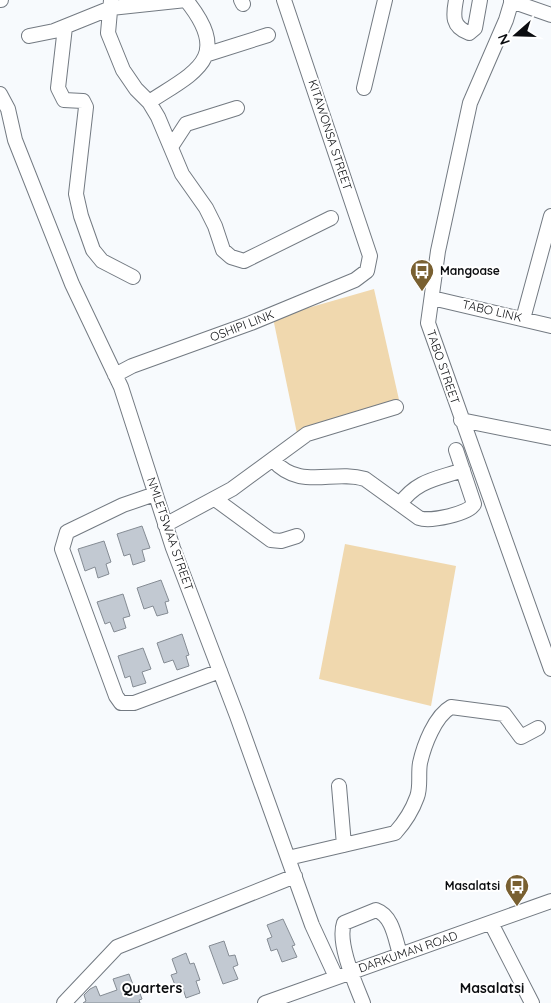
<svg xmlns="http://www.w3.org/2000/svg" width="551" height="1003" font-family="Quicksand,sans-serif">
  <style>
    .green { fill: #f0d8ae }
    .building { fill: #c2c9d2; stroke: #858c94 }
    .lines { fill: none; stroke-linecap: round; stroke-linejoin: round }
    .minor-casing { stroke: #737a82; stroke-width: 16 }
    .minor { stroke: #fff; stroke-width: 14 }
    .labels { text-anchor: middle; stroke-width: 4; stroke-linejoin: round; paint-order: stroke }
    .street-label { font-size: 12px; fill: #0b0d10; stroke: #fff }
    .poi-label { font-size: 12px; font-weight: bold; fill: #0b0d10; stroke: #fff; text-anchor: start }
    .neighbourhood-label { font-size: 14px; font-weight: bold; fill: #0b0d10; stroke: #fff }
  </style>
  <rect width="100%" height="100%" fill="#f7fafd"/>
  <path class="green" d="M374,289l28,124 -103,30 -26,-125z
    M345,544l111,22 -25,140 -112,-27z"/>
  <path class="building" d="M142,526l8,22 -8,2 3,11 -12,4 -3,-11 -6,2 -7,-22z
    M104,541l7,21 -5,2 3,10 -11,4 -3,-11 -10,4 -7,-22z
    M161,580l8,21 -4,1 3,11 -11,3 -4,-10 -9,3 -7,-21z
    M123,594l7,22 -7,2 3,10 -12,4 -4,-10 -5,2 -8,-22z
    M182,634l7,21 -3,1 3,10 -12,4 -4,-10 -9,3 -7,-20z
    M143,648l8,21 -9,3 4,11 -13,4 -3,-11 -5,2 -7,-22z
    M283,919l12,26 -3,1 5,11 -15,5 -5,-13 -6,2 -4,-12 5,-2 -5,-12z
    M224,941l5,15 6,-1 3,10 -5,2 5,12 -15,5 -14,-38z
    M186,953l4,11 4,-1 6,17 -4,1 4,12 -14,5 -5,-15 -6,2 -4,-10 6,-2 -5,-14z
    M129,974l6,16 3,-2 4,11 -3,1 1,3h-57l3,-2 -2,-6 6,-6 6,-3 4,10 17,-6 -4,-11z"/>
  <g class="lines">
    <g class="minor-casing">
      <path id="minor" d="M0,0h1
        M111,0l-3,33 15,37 13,19 13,13 9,15 24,57 24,34 9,18 8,24 8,7 13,4 87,-43
        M241,0l2,4
        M456,0c-3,16 -4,27 13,33l6,-5 5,-28
        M512,0l-6,20 -36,83 -32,148 -10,72 123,346
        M511,1l40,14
        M65,27l-7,61 6,12 19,1 3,6 -10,87 5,22 12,34 9,11 31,16
        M29,36l25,-5 57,-23 75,-8c47,58 9,72 -37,102
        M208,54l60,-19
        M364,88l21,-88
        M0,94l8,15 7,31 57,144 49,103 52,161 64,168 75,209 24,52
        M171,147l15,-23 51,-16
        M432,298l119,28
        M523,319l28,-103
        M115,375l17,-9 119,-43 104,-43 12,-9 3,-15 -86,-256
        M461,420l90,18
        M273,460c27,31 60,9 92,19l54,39c11,4 50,-4 55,-14l-18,-54
        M155,494l-32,11 -56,27 -5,17 54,147 5,7h13l86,-32
        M215,499l56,41 10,1 16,-5
        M400,504c17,-24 37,-25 63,-34
        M165,525l67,-36 75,-55 89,-27
        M339,786l5,59
        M288,858l107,-25c9,-10 17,-22 22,-36 4,-10 1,-23 3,-34 4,-18 15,-47 31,-56l53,7 17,23 17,-9
        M491,923l41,80
        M64,1003l53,-56 178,-71
        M265,1003l286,-102
        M363,1003c-8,-20 -26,-60 -19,-80l32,-13c17,6 19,29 24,44"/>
    </g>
    <use href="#minor" class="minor"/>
  </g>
  <defs>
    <g id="bus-pin" transform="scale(1.25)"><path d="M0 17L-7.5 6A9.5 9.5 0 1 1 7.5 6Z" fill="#796031" stroke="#fff"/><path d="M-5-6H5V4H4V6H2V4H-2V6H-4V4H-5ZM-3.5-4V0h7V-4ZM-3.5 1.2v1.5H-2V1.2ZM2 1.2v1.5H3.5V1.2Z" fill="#fff"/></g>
  </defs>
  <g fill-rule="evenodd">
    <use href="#bus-pin" x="422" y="271"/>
    <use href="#bus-pin" x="517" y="886"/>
  </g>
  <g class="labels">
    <g class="street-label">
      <text transform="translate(330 135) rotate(72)" y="4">KITAWONSA STREET</text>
      <text transform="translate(492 311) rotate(13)" y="4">TABO LINK</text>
      <text transform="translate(242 326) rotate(-21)" y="4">OSHIPI LINK</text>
      <text transform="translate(443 367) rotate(71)" y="4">TABO STREET</text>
      <text transform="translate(170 534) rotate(71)" y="4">NMLETSWAA STREET</text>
      <text transform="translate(408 952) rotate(-19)" y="4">DARKUMAN ROAD</text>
    </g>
    <g class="poi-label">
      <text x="440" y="275">Mangoase</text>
      <text x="500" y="890" text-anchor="end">Masalatsi</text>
    </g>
    <g class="neighbourhood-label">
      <text x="152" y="993">Quarters</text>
      <text x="492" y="993">Masalatsi</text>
    </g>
  </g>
  <g transform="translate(516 35) rotate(250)" stroke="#ffffff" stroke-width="4" paint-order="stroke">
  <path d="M0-4L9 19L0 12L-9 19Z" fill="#0b0d10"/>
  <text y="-8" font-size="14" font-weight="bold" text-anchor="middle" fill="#0b0d10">N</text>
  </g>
</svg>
